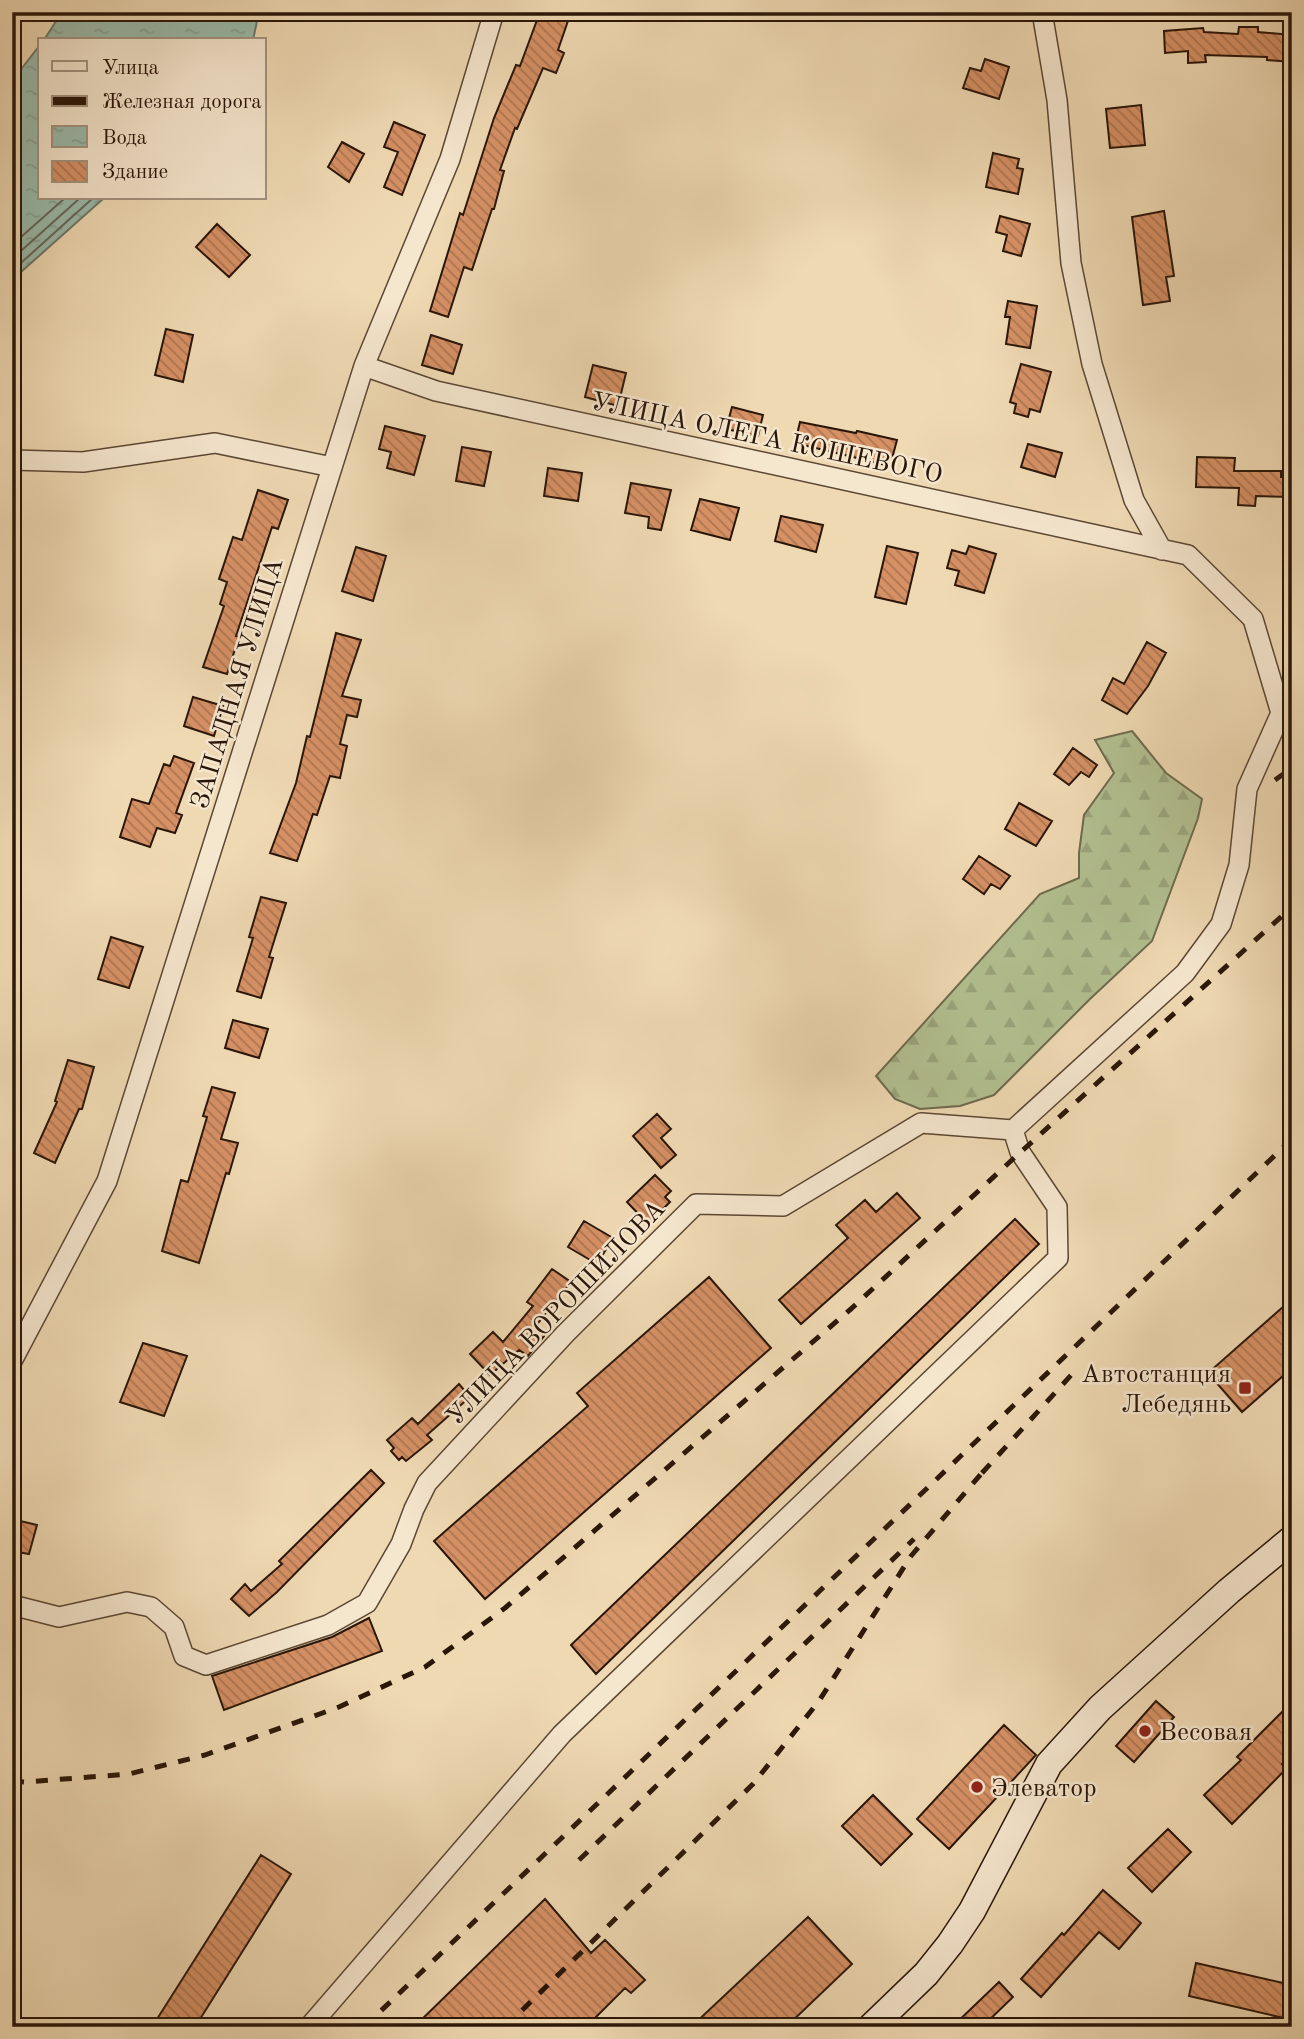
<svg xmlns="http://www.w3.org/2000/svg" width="1304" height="2039" font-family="'Old Standard TT',serif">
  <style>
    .forest { fill: url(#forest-firs); stroke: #6e6b4d; stroke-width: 2 }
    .water { fill: url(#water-ripples); stroke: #6d786a; stroke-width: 2 }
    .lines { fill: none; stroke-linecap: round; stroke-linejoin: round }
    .shore { stroke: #62685a; stroke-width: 2 }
    .building { fill: url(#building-back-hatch); stroke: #2a1609; stroke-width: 2 }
    .minor-casing { stroke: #5b4734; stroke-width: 22 }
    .secondary-casing { stroke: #2a1609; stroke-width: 29 }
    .minor { stroke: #f5e6ce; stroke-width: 19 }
    .secondary { stroke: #f5e6ce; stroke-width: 26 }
    .rail { stroke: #2a1609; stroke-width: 5; stroke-dasharray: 12 12; stroke-linecap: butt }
    .poi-dot { fill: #8f2418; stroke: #f5e6ce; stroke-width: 2.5 }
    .labels { text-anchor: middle; stroke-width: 5; stroke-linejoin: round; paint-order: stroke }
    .street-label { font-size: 26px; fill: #2a1609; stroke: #f5e6ce }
    .poi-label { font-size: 26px; fill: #2a1609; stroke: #f5e6ce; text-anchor: start }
  </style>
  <defs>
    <pattern id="forest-firs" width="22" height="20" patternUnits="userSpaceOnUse" patternTransform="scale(1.75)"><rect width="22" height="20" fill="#b2c091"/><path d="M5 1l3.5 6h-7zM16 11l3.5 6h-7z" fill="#99a47c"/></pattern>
    <pattern id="water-ripples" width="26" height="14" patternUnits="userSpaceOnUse" patternTransform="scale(1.75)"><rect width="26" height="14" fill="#9abaab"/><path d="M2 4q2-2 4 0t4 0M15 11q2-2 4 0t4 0" fill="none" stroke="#859f92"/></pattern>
    <pattern id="building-back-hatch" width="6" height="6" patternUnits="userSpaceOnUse" patternTransform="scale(1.75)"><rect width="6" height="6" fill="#d69165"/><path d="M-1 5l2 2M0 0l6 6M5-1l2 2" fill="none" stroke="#ae7551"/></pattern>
  </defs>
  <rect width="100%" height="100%" fill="#efd9b3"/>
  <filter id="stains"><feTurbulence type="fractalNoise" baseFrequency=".00286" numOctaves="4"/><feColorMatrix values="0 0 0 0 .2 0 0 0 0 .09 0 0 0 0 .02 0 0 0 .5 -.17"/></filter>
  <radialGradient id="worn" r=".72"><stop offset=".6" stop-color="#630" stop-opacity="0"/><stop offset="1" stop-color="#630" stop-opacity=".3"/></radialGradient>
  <path class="forest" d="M1132,731l34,42 36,26 -4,19 -46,123 -62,58 -96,96 -34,11 -40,3 -25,-10 -19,-23 164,-182 39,-16v-25l5,-38 30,-42 -19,-33z"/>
  <path class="water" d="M62,12h197l-6,28h-209z
    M40,45v153h64l-92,82v-199z"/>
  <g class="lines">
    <path class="shore" d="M12,245l53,-47
      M12,259l68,-61
      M12,271l81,-73"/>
  </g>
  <path class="building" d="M540,12h31l-13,38 6,3 -8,20 -13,-5 -26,61 -2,-1 -15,42 4,1 -10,38h-2l-20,61 -8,-3 -16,50 -18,-6 30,-98 3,2 31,-97 22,-53 4,1z
    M1239,27h19v5l34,3v27l-25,-2v-3l-62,-2 1,7 -18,1v-12l-23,2 -1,-22 39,-3 1,4 34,2z
    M985,59l24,8 -10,32 -36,-11 7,-20 11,3z
    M1141,105l4,40 -35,3 -4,-39z
    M394,122l31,13 -23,60 -18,-8 14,-35 -14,-5z
    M342,142l22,12 -15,28 -21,-15z
    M993,153l26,6 -2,9 6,1 -5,25 -32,-7z
    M1164,211l10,65 -8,1 4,24 -27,4 -11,-88z
    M1000,216l30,8 -9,32 -18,-5 4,-16 -11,-3z
    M217,224l33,31 -21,22 -33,-30z
    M1008,301l29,5 -7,42 -24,-4 4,-27h-5z
    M166,329l27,6 -10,47 -28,-7z
    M431,335l31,10 -9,29 -31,-9z
    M1021,364l30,8 -11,40 -10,-3 -2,8 -14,-4 2,-9 -6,-2z
    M593,365l33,8 -8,33 -33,-9z
    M732,407l31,8 -5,21 -32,-7z
    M800,422l56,11 1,-2 40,9 -7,26 -95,-23z
    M385,426l40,10 -11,39 -27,-7 4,-16 -12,-3z
    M1028,444l34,9 -7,24 -34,-10z
    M462,447l29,5 -7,34 -28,-5z
    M1197,457l38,1 -1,13h47v6h11v20l-36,-1 -1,10 -17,-1 1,-17 -43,-1z
    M548,468l34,5 -4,28 -34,-5z
    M631,483l40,7 -10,40 -13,-2 1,-11 -24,-4z
    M258,490l30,10 -10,29 -6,-2 -36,109 3,1 -12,37 -24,-7 21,-61 -4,-2 7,-22 -8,-3 14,-42 9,3z
    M700,499l39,9 -9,32 -39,-10z
    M781,516l42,9 -7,27 -41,-11z
    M887,546l31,7 -12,51 -31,-7z
    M969,546l27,8 -12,39 -29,-8 4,-14 -12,-3 5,-18 14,4z
    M356,547l30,9 -13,45 -31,-10z
    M336,633l25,7 -19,56 19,4 -4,17 -10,-2 -7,29 7,2 -7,32 -10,-2 -13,39 -4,-1 -16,47 -27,-8 26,-70 11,-47 3,1z
    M1147,642l19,11 -18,33 -21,28 -25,-14 11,-22 11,6z
    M193,697l30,9 -9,30 -30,-10z
    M1073,748l24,17 -8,12 -8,-5 -12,13 -15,-11z
    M174,756l20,7 -18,50 6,2 -7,18 -18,-5 -7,19 -30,-10 12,-38 17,5 15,-40 6,2z
    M1019,803l33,18 -16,25 -31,-17z
    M979,856l31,20 -10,13 -9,-5 -7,10 -21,-15z
    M261,897l25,6 -17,54 4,1 -12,40 -24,-7 16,-53 -4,-1z
    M111,937l32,10 -14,41 -31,-9z
    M233,1020l35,9 -9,29 -34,-10z
    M68,1060l26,7 -12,42h-3l-24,54 -21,-10 23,-51 -2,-1z
    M212,1087l23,6 -14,46 17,4 -9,31 -3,-1 -27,90 -37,-12 19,-71 7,2 19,-65 -4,-1z
    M657,1114l14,15 -10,9 15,17 -15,13 -28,-32z
    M655,1175l16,16 -6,6 5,5 -22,22 -21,-22z
    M897,1193l23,25 -119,106 -22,-24 69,-62 -12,-13 29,-25 11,12z
    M1015,1219l24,25 -443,430 -25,-29z
    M584,1221l29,17 -16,26 -29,-17z
    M552,1269l19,13 -36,45 10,8 -17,21 -9,-6 -29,25 -20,-21 23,-22 10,10 30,-36 -6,-4z
    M709,1277l62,71 -286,251 -51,-58 154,-135 -11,-13z
    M1292,1299v69l-50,44 -34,-39z
    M143,1343l44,13 -23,60 -44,-14z
    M459,1384l11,13 -43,38 5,5 -26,21 -4,-4 -3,3 -8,-9 3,-3 -7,-8 25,-22 6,6z
    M371,1470l13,13 -107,109 -28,24 -18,-17 14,-15 6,7 31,-27 -3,-3z
    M12,1519l25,6 -8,29 -17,-3z
    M369,1618l13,33 -158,59 -12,-34 120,-39z
    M1156,1701l18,16 -40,45 -18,-16z
    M1292,1702v52l-10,10 4,5 -54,55 -28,-29 37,-35 -4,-3z
    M1004,1725l32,30 -87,94 -32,-30z
    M873,1795l39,39 -31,31 -39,-39z
    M1168,1829l23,23 -39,40 -24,-24z
    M261,1855l30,19 -96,153h-43z
    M1103,1890l38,33 -22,26 -20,-17 -58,65 -20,-18 41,-46 2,2z
    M545,1899l46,54 14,-13 40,40 -14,13 -6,-5 -39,39h-172z
    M808,1917l44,47 -66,63h-95z
    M1196,1963l96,22v35l-103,-24z
    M999,1982l14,15 -31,30h-30z"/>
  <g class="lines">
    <g class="minor-casing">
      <path id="minor" d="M1042,12l15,88 14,163 21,101 42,136 28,50
        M364,366l72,25 752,164 65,64 28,94
        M12,460l71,2 132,-19 117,24
        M12,1361l95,-180 257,-815 86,-207 44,-147
        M12,1605l47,12 68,-15 24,5 23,20 10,29 22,9 122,-40 39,-22 34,-59 13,-35 13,-26 139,-150 130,-129 87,2 138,-83 92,7 172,-157 36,-49 18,-59 8,-76 34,-76 11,-15
        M309,2027l253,-293 496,-476 -1,-51 -37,-55 -7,-22"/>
    </g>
    <g class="secondary-casing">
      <path id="secondary" d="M871,2027l55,-53 24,-30 22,-33 77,-147 51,-56 129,-117 63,-52"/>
    </g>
    <use href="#minor" class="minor"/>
    <use href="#secondary" class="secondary"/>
    <path class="rail" d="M1275,780l17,-12
      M982,1473l92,-101
      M12,1781l13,1 104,-8 76,-19 134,-48 86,-40 80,-59 347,-300 161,-149 279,-252
      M579,1860l335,-321
      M364,2027l928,-888
      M505,2027l248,-243 66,-83 92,-145 76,-89"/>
  </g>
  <g class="poi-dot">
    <rect x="1238" y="1381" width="14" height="14" rx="3.5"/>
    <circle cx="1145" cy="1731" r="7"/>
    <circle cx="977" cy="1787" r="7"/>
  </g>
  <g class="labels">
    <g class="street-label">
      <text transform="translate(767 437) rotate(12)" y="9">УЛИЦА ОЛЕГА КОШЕВОГО</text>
      <text transform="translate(236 683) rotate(-73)" y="9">ЗАПАДНАЯ УЛИЦА</text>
      <text transform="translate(555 1312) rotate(-46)" y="9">УЛИЦА ВОРОШИЛОВА</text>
    </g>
    <g class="poi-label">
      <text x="1231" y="1382" text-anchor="end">Автостанция<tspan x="1231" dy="30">Лебедянь</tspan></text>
      <text x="1159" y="1740">Весовая</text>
      <text x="991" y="1796">Элеватор</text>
    </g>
  </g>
  <rect width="1304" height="2039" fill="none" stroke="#efd9b3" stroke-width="42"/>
  <rect x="14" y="14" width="1276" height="2011" fill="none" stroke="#2a1609" stroke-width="3.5"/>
  <rect x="21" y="21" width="1262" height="1997" fill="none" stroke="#2a1609" stroke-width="2"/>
  <rect x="38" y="38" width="228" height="161" fill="#f5e6ce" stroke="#a4937f" stroke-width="2"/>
  <rect x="52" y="61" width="35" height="10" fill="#f5e6ce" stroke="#a4937f" stroke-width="2"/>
  <text x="102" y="74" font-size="21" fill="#2a1609">Улица</text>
  <rect x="52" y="96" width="35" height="10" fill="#2a1609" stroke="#a4937f" stroke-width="2"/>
  <text x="102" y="108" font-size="21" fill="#2a1609">Железная дорога</text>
  <rect x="52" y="126" width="35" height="21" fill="url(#water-ripples)" stroke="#a4937f" stroke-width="2"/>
  <text x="102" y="144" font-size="21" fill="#2a1609">Вода</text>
  <rect x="52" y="161" width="35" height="21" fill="url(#building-back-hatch)" stroke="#a4937f" stroke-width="2"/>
  <text x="102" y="178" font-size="21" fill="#2a1609">Здание</text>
  <rect width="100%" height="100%" filter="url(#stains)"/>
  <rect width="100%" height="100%" fill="url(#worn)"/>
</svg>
